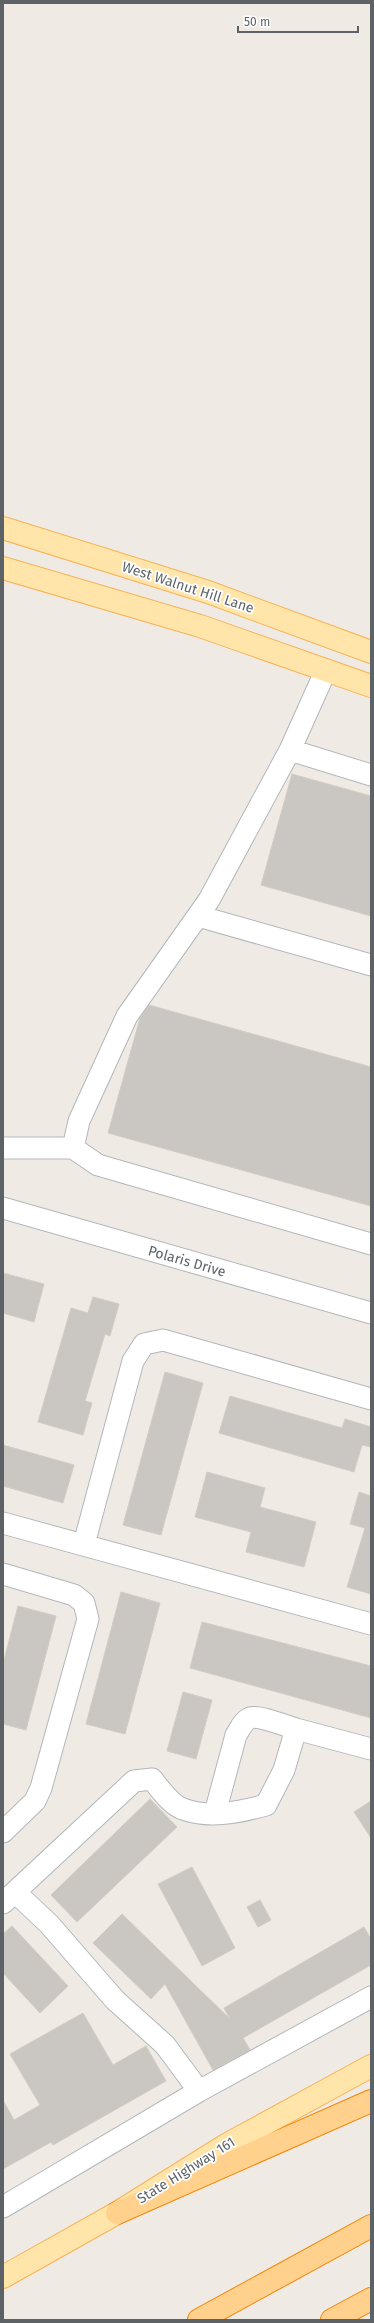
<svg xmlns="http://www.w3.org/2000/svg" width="374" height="2323" font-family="'Fira Sans',sans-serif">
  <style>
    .building { fill: #cac6c1; stroke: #d4ccc2 }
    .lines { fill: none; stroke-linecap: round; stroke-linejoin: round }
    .minor-casing { stroke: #b2b6ba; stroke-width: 23 }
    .major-casing { stroke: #f7b356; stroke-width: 24 }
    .highway-casing { stroke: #f48400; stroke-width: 24 }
    .minor { stroke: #fff; stroke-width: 21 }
    .major { stroke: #ffe5aa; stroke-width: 22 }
    .highway { stroke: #ffd18c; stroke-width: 22 }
    .labels { text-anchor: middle; stroke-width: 3.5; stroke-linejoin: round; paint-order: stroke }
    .street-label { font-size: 14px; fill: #5c6266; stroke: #fff }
  </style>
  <rect width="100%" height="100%" fill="#efebe4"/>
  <path class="building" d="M292,774l79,22v120l-110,-31z
    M149,1005l222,62v139l-263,-73 32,-115z
    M3,1273l41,11 -10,38 -31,-9z
    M93,1297l26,7 -9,32 -5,-2 -20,67 7,2 -9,32 -45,-13 33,-114 17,5z
    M165,1372l38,11 -42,152 -38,-10z
    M230,1396l112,32 3,-9 26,8v20l-9,-2 -8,27 -135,-39z
    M3,1445l71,20 -11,38 -60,-17z
    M207,1472l58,16 -5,19 56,15 -12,45 -58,-15 5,-20 -56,-15z
    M359,1492l12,4v98l-24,-7 18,-59 -15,-4z
    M121,1592l39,11 -35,131 -39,-10z
    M18,1606l38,10 -30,114 -23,-6v-60z
    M202,1622l169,44v52l-181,-50z
    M183,1692l29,8 -16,59 -29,-8z
    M150,1799l27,28 -100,95 -26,-27z
    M371,1801v37l-17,-26z
    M192,1867l43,81 -33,18 -44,-82z
    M260,1900l11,20 -13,7 -11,-20z
    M122,1914l108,105 -6,-11 140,-81 7,12v26l-128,73 7,12 -37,20 -48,-86 -14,15 -58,-56z
    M12,1926l56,60 -28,27 -37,-40v-39z
    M83,2013l30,52 33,-19 20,35 -113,64 -2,-3 -48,27v-69l11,20 26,-15 -30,-51z"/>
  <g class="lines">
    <g class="minor-casing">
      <path id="minor" d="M326,670l-36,80 -81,150 -82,116 -48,105 -6,27 25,17 273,79
        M290,750l81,25
        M198,916l173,49
        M3,1148h70
        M3,1208l368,105
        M3,1523l368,101
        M84,1544l49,-183 11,-17 19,-4 208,59
        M3,1574l71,21 10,8 4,16 -47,169 -6,13 -32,31
        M215,1813l21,-78c4,-6 7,-14 14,-17 9,-3 36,8 46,11
        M15,1892l34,32 66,76 50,45 34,46
        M3,1903l131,-122 18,-2c8,10 19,26 31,30 26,10 57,3 83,-4l18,-35 12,-41 75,20
        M3,2207l196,-116 172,-94"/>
    </g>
    <g class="major-casing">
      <path id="major" d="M3,528l205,64 163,60
        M3,568l197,58 171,60
        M3,2277l114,-64 109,-68 145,-79"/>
    </g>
    <g class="highway-casing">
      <path id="highway" d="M117,2213l254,-112
        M199,2320l172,-94
        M332,2320l39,-21"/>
    </g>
    <use href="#minor" class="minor"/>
    <use href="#major" class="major"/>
    <use href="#highway" class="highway"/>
  </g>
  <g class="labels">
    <g class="street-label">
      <text transform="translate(188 587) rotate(18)" y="5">West Walnut Hill Lane</text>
      <text transform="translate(187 1261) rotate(16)" y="5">Polaris Drive</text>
      <text transform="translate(186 2170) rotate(-32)" y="5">State Highway 161</text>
    </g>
  </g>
  <rect width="374" height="2323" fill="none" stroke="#5c6266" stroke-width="8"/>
  <path d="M238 26v6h120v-6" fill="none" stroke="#5c6266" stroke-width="2"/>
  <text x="244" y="26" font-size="12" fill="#5c6266" stroke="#ffffff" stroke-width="3" paint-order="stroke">50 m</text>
</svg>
